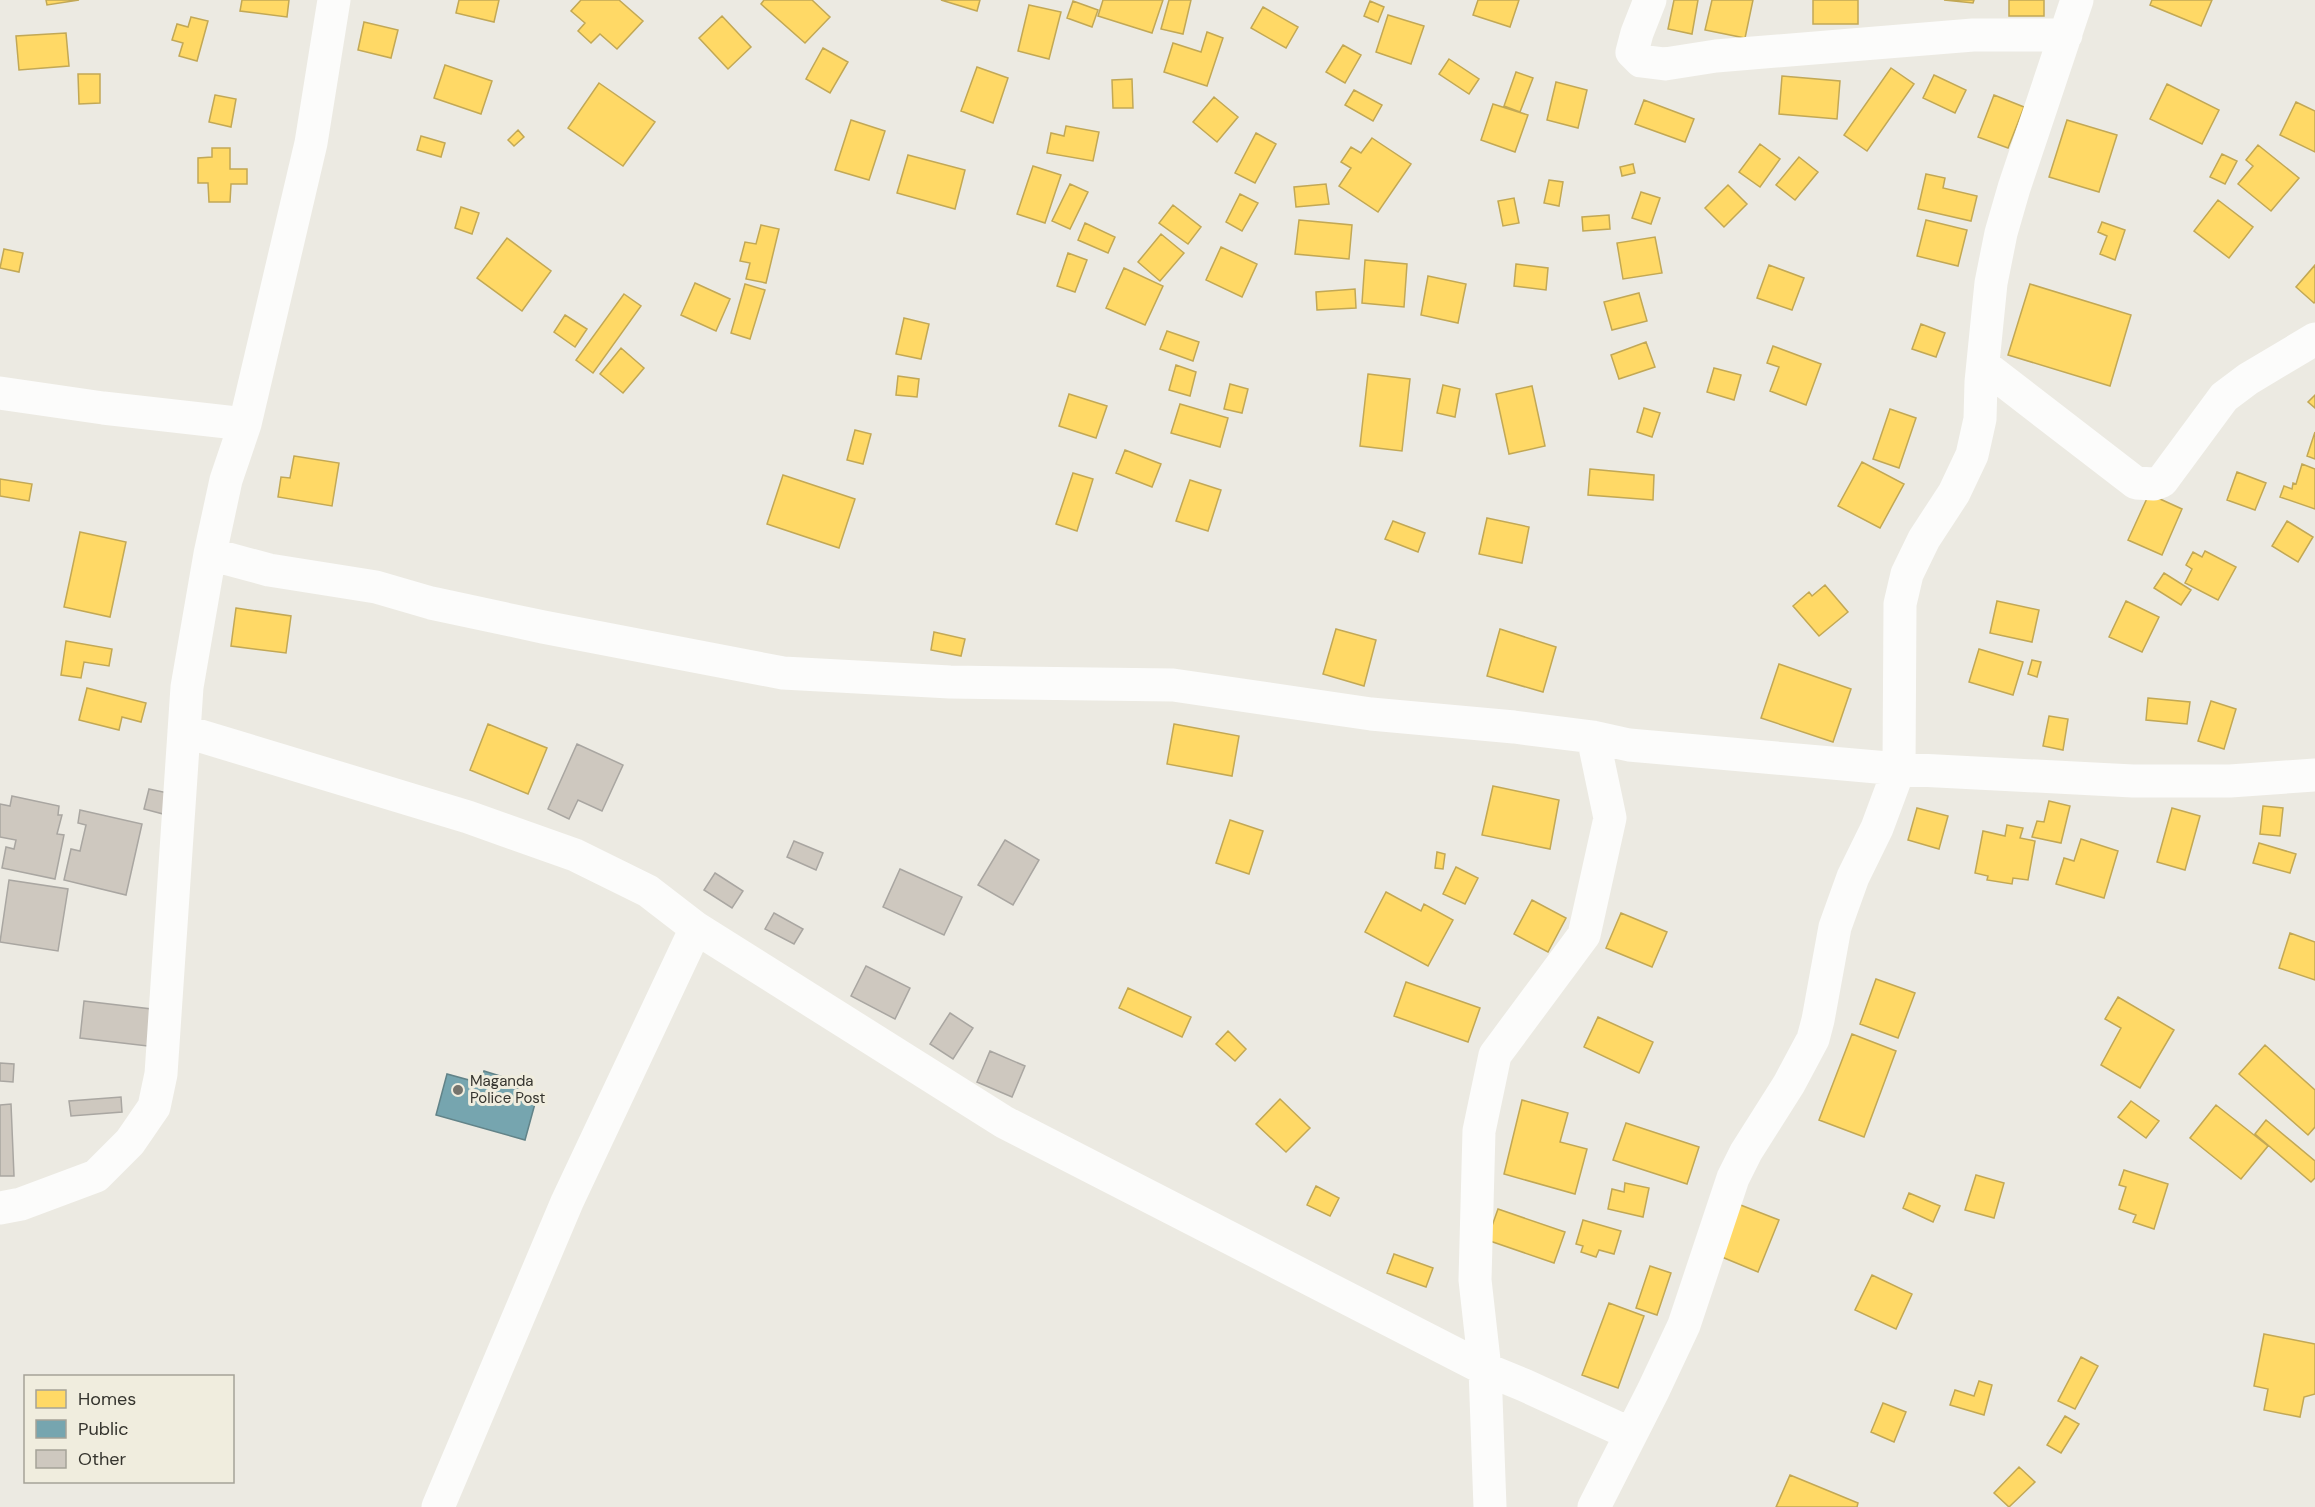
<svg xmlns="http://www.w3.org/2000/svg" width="2315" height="1507" font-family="'DM Sans',sans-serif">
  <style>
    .homes { fill: #ffd966; stroke: #c2a855; stroke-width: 1.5 }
    .public { fill: #76a5af; stroke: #628388; stroke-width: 1.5 }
    .building { fill: #cec8bf; stroke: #a9a6a1; stroke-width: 1.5 }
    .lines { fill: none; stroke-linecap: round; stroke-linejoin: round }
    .minor { stroke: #fcfcfb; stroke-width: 33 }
    .poi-dot { fill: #75746d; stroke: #f0edde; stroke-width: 2 }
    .labels { text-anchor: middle; stroke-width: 6; stroke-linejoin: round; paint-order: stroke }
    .poi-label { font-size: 15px; fill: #35342e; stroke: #f0edde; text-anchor: start }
  </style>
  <rect width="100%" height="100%" fill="#eceae2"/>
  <path class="homes" d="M46,0h33l-32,5z
    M242,0h47l-2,17 -47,-6z
    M459,0h40l-5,22 -38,-9z
    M581,0h38l24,21 -26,28 -17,-15 -9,9 -13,-12 7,-8 -14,-12z
    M764,0h48l18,17 -25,26 -44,-39z
    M941,0h39l-3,11z
    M1103,0h60l-11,33 -54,-17z
    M1169,0h22l-8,34 -22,-5z
    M1478,0h41l-9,27 -37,-12z
    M1674,0h24l-6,34 -24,-5z
    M1712,0h41l-8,38 -40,-8z
    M1813,0h45v24h-45z
    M1944,0h30l-1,3z
    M2009,0h35v16h-35z
    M2152,0h60l-11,26 -51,-21z
    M1073,1l25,9 -6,17 -25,-9z
    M1370,1l14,6 -6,15 -14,-6z
    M1029,5l32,7 -12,47 -31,-8z
    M1263,7l35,20 -12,21 -35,-20z
    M1388,15l36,11 -13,38 -35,-12z
    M722,16l29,31 -23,22 -29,-31z
    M191,17l17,4 -11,40 -18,-5 4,-13 -11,-3 5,-16 11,3z
    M364,22l34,8 -7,28 -33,-8z
    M1207,32l16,6 -16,48 -43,-14 9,-29 28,9z
    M66,33l3,33 -50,4 -3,-34z
    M1343,45l18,10 -16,28 -19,-11z
    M823,48l25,14 -18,31 -24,-14z
    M1449,59l30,20 -10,15 -30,-20z
    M445,65l47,16 -11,33 -47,-16z
    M977,67l31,11 -15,45 -32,-12z
    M1891,68l23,16 -47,67 -23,-16z
    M1516,72l17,6 -13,34 -16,-6z
    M78,74h22v29l-21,1z
    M1934,75l32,15 -11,23 -32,-15z
    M1782,76l58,5 -3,38 -58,-5z
    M1132,79l1,29h-20l-1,-28z
    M1556,82l31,8 -9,38 -31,-8z
    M599,83l56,39 -32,44 -55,-38z
    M2167,84l52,26 -17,34 -52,-25z
    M1354,90l28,15 -9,16 -28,-16z
    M215,95l21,4 -5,28 -22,-5z
    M1994,95l30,12 -16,41 -30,-11z
    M1214,97l24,20 -21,25 -24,-20z
    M1644,100l50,19 -9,23 -50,-18z
    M2296,102l19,9v41l-35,-17z
    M1493,104l35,11 -13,37 -34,-12z
    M851,120l34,11 -16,49 -34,-10z
    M2067,120l50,15 -18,57 -50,-15z
    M1066,126l33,6 -6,29 -46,-8 4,-20 13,3z
    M518,130l6,7 -10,9 -6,-6z
    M1256,133l20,11 -21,39 -20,-10z
    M421,136l24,7 -4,14 -24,-7z
    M1372,138l39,26 -33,48 -39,-26 12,-18 -10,-6 10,-15 10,6z
    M1760,144l20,15 -20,28 -21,-15z
    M2258,145l41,33 -28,33 -33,-27 15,-18 -7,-6z
    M212,148h18v21h17v15h-16l-1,18h-21l-1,-19h-10v-25l14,-1z
    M2222,154l15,7 -12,23 -15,-7z
    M908,155l57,15 -10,39 -58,-16z
    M1799,157l19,15 -23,28 -19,-15z
    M1633,164l2,9 -13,3 -2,-9z
    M1033,166l28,9 -16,48 -28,-9z
    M1926,174l19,4 -2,10 34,8 -6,25 -53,-12z
    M1549,180l14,2 -4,24 -15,-3z
    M1070,184l18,8 -18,37 -18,-8z
    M1326,184l3,20 -33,3 -2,-20z
    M1728,185l19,19 -23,23 -19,-19z
    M1641,192l19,6 -9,26 -19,-6z
    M1240,194l18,9 -16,28 -16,-9z
    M1514,198l5,25 -16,3 -5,-25z
    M2218,200l35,27 -24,31 -35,-27z
    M1173,205l28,22 -13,17 -29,-21z
    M461,207l18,6 -7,21 -17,-6z
    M1609,215l1,14 -27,2 -1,-14z
    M1299,220l53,5 -3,34 -54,-5z
    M1926,220l41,10 -9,36 -41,-10z
    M2102,222l23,8 -10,30 -15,-6 7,-18 -9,-4z
    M1085,223l30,14 -7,16 -30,-13z
    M761,225l18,4 -13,54 -20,-4 4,-16 -10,-2 5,-19 11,2z
    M1161,234l23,19 -24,28 -22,-19z
    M1655,237l7,36 -39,6 -6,-36z
    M507,238l44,33 -29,40 -45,-33z
    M1221,247l36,17 -15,33 -36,-17z
    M4,249l19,4 -4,19 -19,-4z
    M1068,253l19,7 -12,32 -18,-6z
    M1365,260l42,4 -3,43 -42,-4z
    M1516,264l32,4 -2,22 -32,-4z
    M1769,265l35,13 -12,32 -35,-12z
    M2315,265v37l-1,1 -18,-16z
    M1124,268l39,18 -18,39 -39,-17z
    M1428,276l38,8 -8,39 -37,-8z
    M695,283l35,16 -14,32 -35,-16z
    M745,284l20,6 -15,49 -19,-6z
    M2030,284l101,31 -21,71 -102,-31z
    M1355,289l1,19 -39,2 -1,-18z
    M1639,293l8,28 -35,9 -8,-28z
    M624,294l17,12 -48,67 -17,-13z
    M565,315l22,14 -12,18 -21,-15z
    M904,318l25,6 -8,35 -25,-5z
    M1921,324l24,9 -9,24 -24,-8z
    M1167,331l32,11 -6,19 -33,-12z
    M1646,342l9,25 -36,12 -8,-24z
    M1773,346l48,18 -15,41 -36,-14 9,-24 -12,-4z
    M621,348l23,20 -21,25 -23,-19z
    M1176,365l20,7 -6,24 -21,-6z
    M1714,368l27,7 -7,25 -27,-8z
    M1368,374l42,5 -8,72 -42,-5z
    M898,376l21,3 -2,18 -21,-2z
    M1230,384l18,5 -6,24 -18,-4z
    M1443,385l17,4 -5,28 -18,-4z
    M1532,386l13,60 -36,8 -13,-60z
    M1069,394l38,12 -11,32 -37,-12z
    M2315,395v13l-7,-6z
    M1180,404l48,14 -8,29 -49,-14z
    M1644,408l16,5 -8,24 -15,-5z
    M1890,409l26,9 -17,50 -26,-9z
    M855,430l16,4 -8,30 -16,-4z
    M2315,432v27l-8,-3z
    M1125,450l36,14 -9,23 -36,-14z
    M294,456l45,7 -7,43 -54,-9 3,-20 9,1z
    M1862,462l42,22 -24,44 -42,-22z
    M2302,464l13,5v40l-35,-12 4,-11 8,3 1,-6 3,1z
    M1590,469l64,6 -1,25 -65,-5z
    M2237,472l29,11 -11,27 -28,-10z
    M1073,473l20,6 -16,52 -21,-7z
    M783,475l72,24 -16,49 -72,-24z
    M0,479l32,5 -3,17 -29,-5z
    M1190,480l31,10 -13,41 -32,-10z
    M2149,494l33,15 -20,46 -34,-15z
    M1487,518l42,9 -7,36 -43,-9z
    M1393,521l32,12 -7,19 -33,-13z
    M2287,521l26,16 -15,25 -26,-16z
    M80,532l46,10 -16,75 -46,-10z
    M2205,551l31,16 -18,33 -33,-17 7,-14 -6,-4 7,-13 9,5z
    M2164,573l27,17 -10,15 -27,-17z
    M1825,585l23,27 -29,24 -26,-30 16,-14 3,4z
    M1997,601l42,9 -7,32 -42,-9z
    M2126,601l33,16 -17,35 -33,-15z
    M236,608l55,8 -5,37 -55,-7z
    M1336,629l40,11 -12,46 -41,-12z
    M1500,629l56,18 -13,45 -56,-16z
    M934,632l31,7 -4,17 -30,-6z
    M66,641l46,8 -3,17 -25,-4 -3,16 -20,-3z
    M1979,649l44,13 -10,33 -44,-13z
    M2032,660l9,2 -4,15 -9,-3z
    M1779,664l72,25 -18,53 -72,-24z
    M87,688l59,15 -5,19 -19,-5 -3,13 -40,-10z
    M2148,698l42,4 -3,22 -41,-4z
    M2211,701l25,8 -12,40 -26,-8z
    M2049,716l19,3 -5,31 -20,-4z
    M488,724l59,24 -19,46 -58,-24z
    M1174,724l65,12 -7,40 -65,-12z
    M1493,786l66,14 -9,49 -68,-14z
    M2049,801l21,5 -9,37 -29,-6 5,-16 7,1z
    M2263,806l20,2 -3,28 -20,-2z
    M1917,808l31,8 -9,33 -31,-9z
    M2172,808l28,8 -15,54 -28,-8z
    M1230,820l33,11 -14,43 -33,-11z
    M2007,825l16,3 -3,10 15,3 -7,39 -15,-2 -1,6 -25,-4 1,-4 -13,-3 8,-42 22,5z
    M2081,839l37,12 -14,47 -48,-14 8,-26 10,3z
    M2259,843l37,11 -6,19 -37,-10z
    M1437,852l8,2 -2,15 -8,-1z
    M1456,867l22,11 -13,26 -22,-10z
    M1386,892l35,19 3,-7 29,16 -25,46 -63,-34z
    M1532,900l34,18 -18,34 -34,-18z
    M1621,913l46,19 -15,35 -46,-19z
    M2290,933l25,9v38l-36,-12z
    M1876,979l39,14 -17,45 -38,-14z
    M1406,982l74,26 -12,34 -74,-26z
    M1128,988l63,29 -9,20 -63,-29z
    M2118,997l56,33 -34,58 -39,-23 20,-37 -16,-9z
    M1598,1017l55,25 -14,31 -55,-26z
    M1228,1031l18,18 -11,12 -19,-17z
    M1852,1034l44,17 -32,86 -45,-17z
    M2265,1045l50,45v37l-7,8 -69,-61z
    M1280,1099l30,29 -24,24 -30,-28z
    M1522,1100l46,13 -8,29 27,7 -12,45 -71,-20z
    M2131,1101l28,20 -13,17 -28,-21z
    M2216,1105l52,41 -27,33 -51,-41z
    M2266,1120l49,41v17l-4,4 -56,-48z
    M1626,1123l73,24 -12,37 -74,-24z
    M2124,1170l44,14 -14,45 -21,-7 3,-7 -17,-6 7,-22 -7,-2z
    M1976,1175l28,8 -10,35 -29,-8z
    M1625,1183l24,5 -6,29 -35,-8 4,-20 12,3z
    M1316,1186l23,12 -9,18 -23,-11z
    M1909,1193l31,13 -7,16 -30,-14z
    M1738,1204l41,16 -21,52 -41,-17z
    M1498,1209l67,23 -11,31 -67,-23z
    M1583,1220l38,11 -7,23 -15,-4 -3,7 -15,-5 2,-6 -7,-2z
    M1394,1254l39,14 -7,19 -39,-14z
    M1650,1266l21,7 -14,42 -21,-7z
    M1872,1275l40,19 -16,35 -41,-19z
    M1609,1303l35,13 -26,72 -36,-13z
    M2264,1334l51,10v50l-11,3 -4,20 -36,-7 4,-21 -14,-3z
    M2081,1357l17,9 -23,43 -17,-8z
    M1979,1381l13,4 -8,30 -34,-10 5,-15 19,6z
    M1883,1403l23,9 -12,30 -23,-10z
    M2065,1416l14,8 -18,29 -14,-8z
    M2019,1467l16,15 -26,25 -15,-14z
    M1790,1475l68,28 -1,4h-81z"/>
  <path class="public" d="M484,1071l36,11 -4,13 20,5 -11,40 -89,-25 11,-41 33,9z"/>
  <path class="building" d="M577,744l46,21 -21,46 -24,-11 -9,19 -21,-10z
    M149,789l19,4 -5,21 -19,-5z
    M12,796l47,10 -1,9h4l-5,19 7,1 -9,44 -53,-11 4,-21 8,2 2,-9 -16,-3v-33l10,2z
    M80,810l62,14 -16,71 -62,-15 7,-31 9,2 6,-26 -8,-2z
    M1005,840l34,20 -26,45 -35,-20z
    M794,841l29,12 -7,17 -29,-13z
    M900,869l62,28 -18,38 -61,-28z
    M715,873l28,18 -11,17 -28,-18z
    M9,880l59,9 -10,62 -58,-9z
    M774,913l29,16 -9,15 -29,-15z
    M866,966l44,22 -15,31 -44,-23z
    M84,1001l76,9 -4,37 -76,-9z
    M950,1013l23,15 -20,31 -23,-15z
    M990,1051l35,15 -13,31 -35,-15z
    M0,1063l14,1 -1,18 -13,-1z
    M121,1097l1,15 -51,4 -2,-15z
    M11,1104l3,72h-14v-71z"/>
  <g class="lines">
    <path class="minor" d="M1650,0l-13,33 -5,19 9,9 24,3 51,-8 257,-21h93
      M1983,365l153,118 18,1 8,-3 62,-84 24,-18 67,-40
      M0,393l103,15 142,16
      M210,554l59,16 107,17 55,16 112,24 240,46 167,9 223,3 198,29 143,13 79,10 36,8 270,24 234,12h97l85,-6
      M184,731l284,86 107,38 73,36 48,37 308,194 481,247 39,16 107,49
      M0,1208l21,-4 75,-28 34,-34 24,-35 7,-33 26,-387 23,-133 16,-74 19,-56 66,-281 23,-143
      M438,1507l129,-305 129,-274
      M1490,1507l-5,-138 -10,-89 4,-149 16,-76 89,-120 26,-117 -17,-81
      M1594,1507l59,-116 31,-66 49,-147 13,-26 43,-68 24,-45 5,-19 17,-93 18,-50 24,-49 22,-59 1,-165 7,-30 17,-35 30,-46 18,-38 8,-36 1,-37 10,-99 10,-50 13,-45 63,-188"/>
  </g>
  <circle class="poi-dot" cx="458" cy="1090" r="6"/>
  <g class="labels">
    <g class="poi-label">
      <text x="470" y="1086">Maganda<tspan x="470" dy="17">Police Post</tspan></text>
    </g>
  </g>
  <rect x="24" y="1375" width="210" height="108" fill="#f0edde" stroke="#a5a398" stroke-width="1.5"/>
  <rect x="36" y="1390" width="30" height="18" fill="#ffd966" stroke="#a5a398" stroke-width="1.5"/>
  <text x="78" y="1405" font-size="18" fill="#35342e">Homes</text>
  <rect x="36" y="1420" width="30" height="18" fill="#76a5af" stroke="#a5a398" stroke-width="1.5"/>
  <text x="78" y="1435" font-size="18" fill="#35342e">Public</text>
  <rect x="36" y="1450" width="30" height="18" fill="#cec8bf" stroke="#a5a398" stroke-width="1.5"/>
  <text x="78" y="1465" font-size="18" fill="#35342e">Other</text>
</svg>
